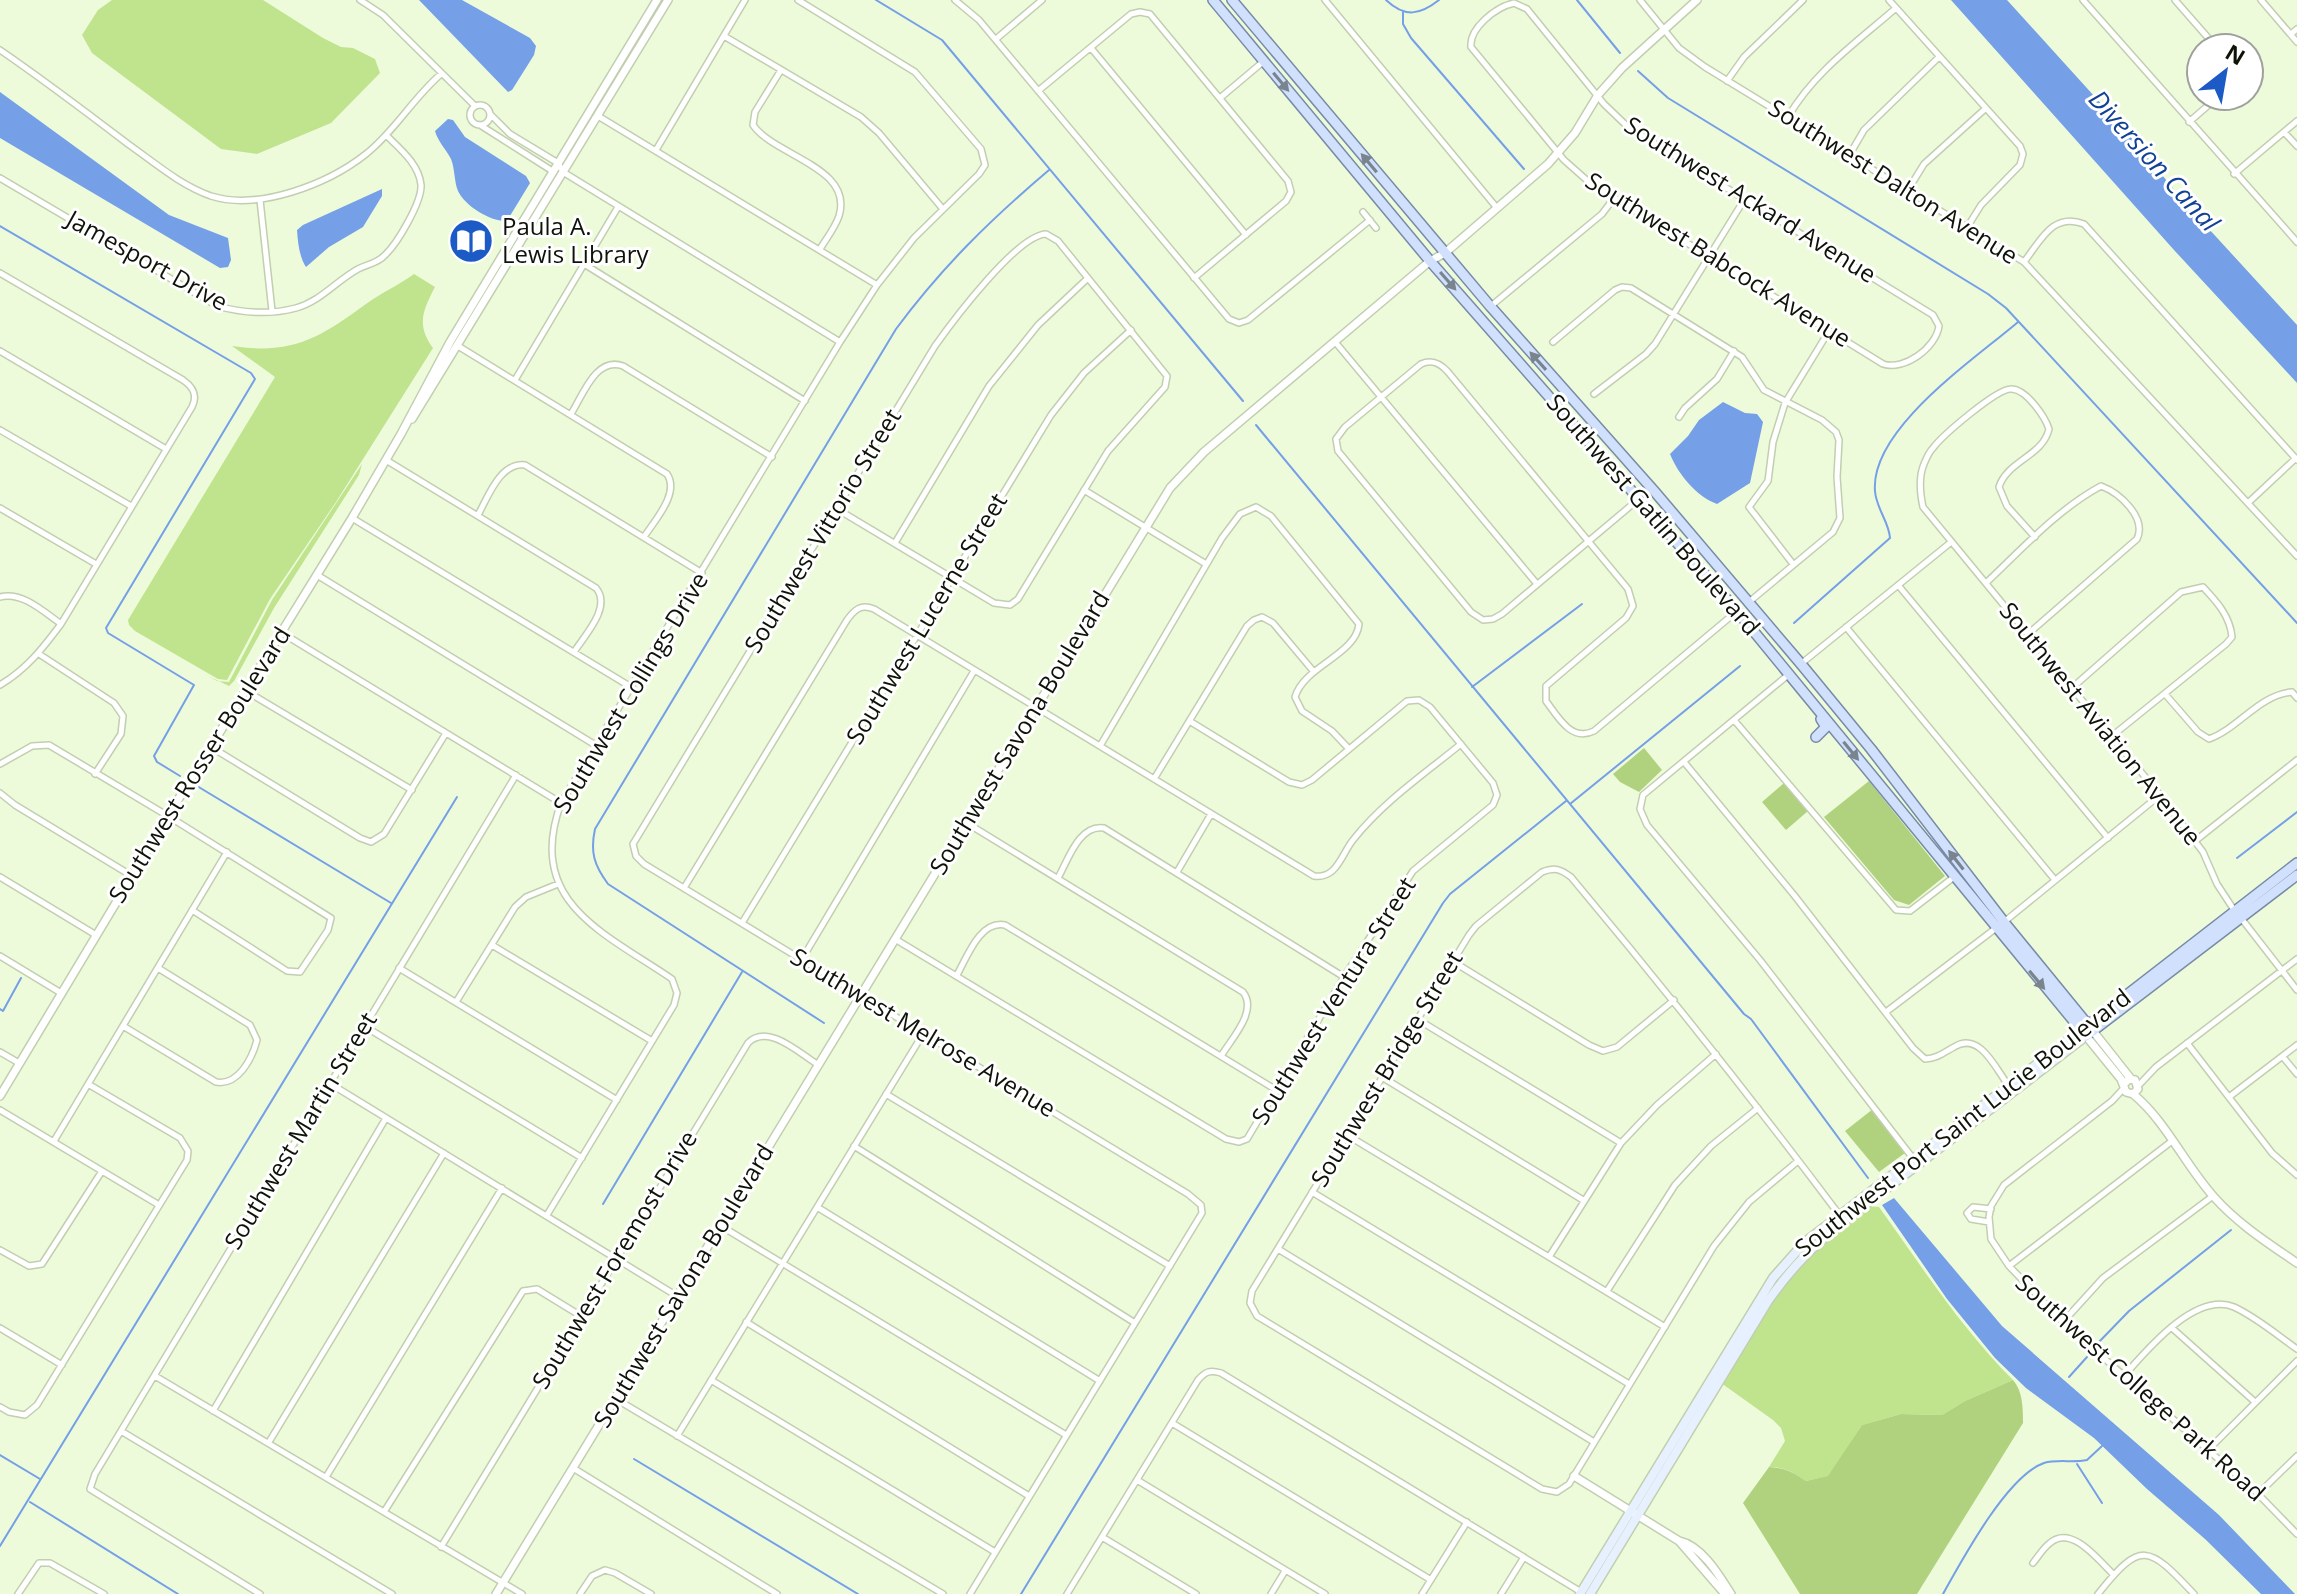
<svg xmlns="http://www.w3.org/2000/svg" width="2297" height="1594" font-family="'Open Sans',sans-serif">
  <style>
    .green { fill: #c0e38e }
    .forest { fill: #b0d27f }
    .water { fill: #759fe7 }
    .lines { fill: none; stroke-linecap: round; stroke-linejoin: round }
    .stream { stroke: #759fe7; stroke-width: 2 }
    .minor-casing { stroke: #c1cfb0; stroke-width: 8 }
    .tertiary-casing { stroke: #c1cfb0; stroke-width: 10 }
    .secondary-casing { stroke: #c1cfb0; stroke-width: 11 }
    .primary-casing { stroke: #778ba7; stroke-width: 12 }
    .minor { stroke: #fff; stroke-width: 5 }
    .tertiary { stroke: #fff; stroke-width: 7 }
    .secondary { stroke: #e7f0fe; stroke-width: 8 }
    .primary { stroke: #d0e0fd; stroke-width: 9 }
    .oneway { fill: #79848f }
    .labels { text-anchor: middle; stroke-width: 6; stroke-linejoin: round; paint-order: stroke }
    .street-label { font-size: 24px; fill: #0e1308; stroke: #fff }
    .poi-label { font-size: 24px; fill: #0e1308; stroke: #fff; text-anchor: start }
    .water-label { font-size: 26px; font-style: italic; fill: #124295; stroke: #fff }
  </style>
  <rect width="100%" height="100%" fill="#edfbdb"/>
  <path class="green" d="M112,0h151l60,38 18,9 12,1 22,11 5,14 -49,50 -74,31 -36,-5 -129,-96 -10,-18 16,-25z
    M414,274l21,13c-12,23 -19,38 -2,61l-97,154 -66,97 -43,81 -9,-1 -83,-48 -6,-6 -1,-5 147,-243 -43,-31c61,9 87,-8 134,-42 15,-11 33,-19 48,-30z
    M362,464l-3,11 -85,133 -40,73 -5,5 -21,-10 9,5 12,1 43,-82z
    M1868,1206l11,1c43,60 82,121 134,173l-48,21 -23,14 -41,-1 -39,11 -33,51 -23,5c-13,-9 -21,-14 -37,-14l16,-26 -4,-13 -8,-8 -52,-37 49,-81 40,-51z"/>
  <path class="forest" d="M1644,748l18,22 -23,22 -19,-10 -7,-8z
    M1869,781l76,95 -36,29 -15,-5 -70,-83z
    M1784,783l24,28 -22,19 -24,-28z
    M1873,1109l32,44 -26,19 -34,-41z
    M2013,1380c10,11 10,29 10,43l-106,171h-117l-57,-91 26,-36c16,1 24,5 37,14l22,-5 34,-51 39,-11 41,1 23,-14z"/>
  <path class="water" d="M419,0h43l68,38 6,8 -2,9 -22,35 -4,2z
    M1951,0h56l117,129 62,75 111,121v58l-123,-133z
    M0,92l169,123 59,23 3,22 -3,7 -8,1 -220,-130z
    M448,119l5,1 12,17 61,39 4,7 -23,38c-16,1 -42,-15 -49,-30 -4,-10 -3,-22 -7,-32 -5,-10 -13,-17 -16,-28z
    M382,189v7l-19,31 -34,20 -23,20c-7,-11 -8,-24 -9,-37l6,-5z
    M1723,402l22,11 12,1 6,8 -13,61 -33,21c-21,-8 -39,-30 -47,-50l18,-18 11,-16z
    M1894,1198l108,128 217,189 76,79h-34l-56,-55 -58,-50 -53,-51 -68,-50 -31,-30 -48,-59 -65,-94z"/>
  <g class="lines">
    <path class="stream" d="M876,0l66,40 301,361
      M1386,0c19,18 34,15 53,0
      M1577,0l43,53
      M1403,12v12l8,14 113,131
      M1638,71l30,27 320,196 18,14 291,315
      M0,226l251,147 4,6 -149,249 2,5 86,52 -40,71 3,6 23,14
      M1256,425l488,589 7,5 117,159
      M1794,623l96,-85c-1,-16 -14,-30 -15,-47 -5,-62 100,-132 143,-169
      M1472,687l110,-83
      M197,786l194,117
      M1570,804l170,-138
      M2237,858l60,-46
      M0,1009l3,2 18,-33
      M824,1023l-216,-139c-14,-19 -18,-32 -13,-55l301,-500c46,-62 94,-109 153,-159
      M603,1204l139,-232
      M2097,1344l32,-33 102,-81
      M2069,1377l18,-20
      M0,1455l40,24
      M634,1459l224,135
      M2077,1464l25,39
      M30,1502l148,92
      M0,1546l457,-749
      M1021,1594l422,-691 7,-9 116,-93
      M1943,1594c19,-34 64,-118 101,-131 13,-4 29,0 43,-3l15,-14"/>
    <g class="minor-casing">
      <path id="minor" d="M360,0l23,15 92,91
        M955,0l24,20 250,299 10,4 9,-3 122,-100
        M1325,0l172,208
        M1640,0l39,48 26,19 319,195 273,294
        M1889,0l131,146 3,8 -3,11 -39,40 -13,21
        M2083,0l214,242
        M2175,0l42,48
        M2261,0l36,42
        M1514,3l13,6 77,95 25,24 304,187 6,11c-3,22 -35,45 -56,38l-293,-181 -26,-23 -93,-113c-2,-19 25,-40 43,-44z
        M2291,34l6,-5
        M724,36l137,81 18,16 63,75
        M996,39l46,-39
        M1091,48l155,187
        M0,50c44,30 86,62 128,94 27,19 52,41 83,52 48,15 117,-12 155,-42 29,-23 47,-56 75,-80
        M781,70l-26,42 -2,13c21,31 101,42 86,91 -4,12 -13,23 -19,33
        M1727,81l17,-24 59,-57
        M1038,91l93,-77 9,-2 10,2 138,167 3,11 -5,9 -92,77
        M1220,98l44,-37
        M470 115a10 10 0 1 1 20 0a10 10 0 1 1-20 0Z
        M490,114l20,20 48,29 5,9 277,170
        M598,116l279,169
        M1788,117c26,-45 69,-75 108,-109
        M2189,122l30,-26
        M480,125l74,47
        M2284,132l13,14
        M656,150l89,-150
        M1850,154l14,-24 75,-73
        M2234,174l63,-53
        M0,178l217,128c26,7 53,9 79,2 25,-7 40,-27 62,-39 10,-5 20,-6 27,-14 12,-11 37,-53 36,-70 -2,-21 -21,-36 -35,-50
        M1908,190l16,-26 61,-55
        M260,200l12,111
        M1363,212l13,16
        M2024,262c17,-22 29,-50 60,-38l213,236
        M584,264l221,137
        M0,273l183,107c10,7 15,15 9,27l-131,217c-18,24 -34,45 -61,61
        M1491,306l111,-92 12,-16
        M1553,342l62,-52 7,-3 9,1 111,69 22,33 58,30 14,12 3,8 -2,37 3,41 -7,14 -84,70
        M1336,343l201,241
        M458,346l209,128c13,19 -12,46 -23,63
        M0,351l166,98
        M515,380l103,-173
        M1594,394l52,-40 9,-10 89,-144
        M571,414c12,-19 25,-58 52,-48l149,91
        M1679,417l6,-9 32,-29 17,-28
        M0,430l131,76
        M386,460l210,128c16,19 -11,47 -22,64
        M1084,490l122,74
        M1640,498l-138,116 -9,5 -10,1 -12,-8 -133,-161 -2,-12 9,-12 76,-63c11,-5 19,-1 27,8l180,217 5,17 -7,12 -80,68v15c12,16 25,41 48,30l142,-119
        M2249,502l47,-44
        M0,508l96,56
        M837,509l157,94 16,2 8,-6 90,-148 57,-64 2,-11 -109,-135 -12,-7c-29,1 -94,88 -111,112l-302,498 3,12 8,8 544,330 13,11 1,8 -232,381
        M478,515c10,-18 22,-53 47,-50l177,108
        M352,518l279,169
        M2035,537l-28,-31 -8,-19c8,-26 44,-31 50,-58 -4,-12 -22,-39 -37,-40 -14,-2 -70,47 -79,59 -4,4 -7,11 -9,16 -6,14 -4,29 -1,43l237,288 43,57 14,32 17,26
        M895,543l94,-157 49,-61 50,-47
        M1793,564l-44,-57 19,-26 5,-39 12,-39 44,-72
        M317,575l280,171
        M1986,583c35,-33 72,-74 115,-97 19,7 46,32 36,53l-109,95
        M1898,585l210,253
        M0,597c22,-6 44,15 61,27
        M1846,627l209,253
        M282,633l279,170
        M39,654l75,49 9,13 -2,18 -26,40
        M1802,663l148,-120
        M1788,675l-145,120 -3,14 7,16 113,135 155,201
        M2073,687l108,-95 22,-5c14,15 27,29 29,50l-6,7 -114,92
        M246,691l166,99
        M2165,694l33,38 11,7c30,-11 50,-44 83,-47l5,6
        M1734,720l162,190 14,1 44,-34
        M1100,746l122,-208 18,-24 16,-7 15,9 88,108c-3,31 -55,42 -64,73l7,14 30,20 17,18
        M211,747l149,91 11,4 13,-8 62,-101
        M1684,762l110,133 119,153 12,11c13,-1 18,-6 29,-12 25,-16 41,20 54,38
        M0,764l32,-18 17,-1 119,71 163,102 -3,12 -28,42 -13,-1 -95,-61
        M1154,779l93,-153 7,-6 8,-3 11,6 41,49
        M0,793l15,12 117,71
        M965,822l278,170c15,19 -11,46 -22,64
        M2195,841l102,-81
        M1177,872l34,-58
        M0,877l96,58
        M1058,878c10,-18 21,-54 46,-50l240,149
        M684,888l163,-268c8,-11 14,-16 27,-11l440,267c23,3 27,-21 39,-36 29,-37 71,-66 108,-96
        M2241,918l56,72
        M742,923l309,-508 33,-42 47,-43
        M895,939l331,200 13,3 8,-3 97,-162 69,-106 80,-66 4,-10 -4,-12 -63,-76 -11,-7 -12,1 -95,79 -10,5 -13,-3 -98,-60
        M492,945l160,96
        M0,956l61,37
        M802,959l172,-288
        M1452,961l137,84 14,6 14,-4 57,-47
        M399,968l218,132
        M957,975c10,-18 23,-55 48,-50l273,166
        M456,1002l59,-95 11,-10 32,-13
        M1886,1012l118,-90 156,-127
        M1417,1019l204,124
        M123,1026l93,56c22,4 36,-23 41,-42l-7,-15 -92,-57
        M364,1026l218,132
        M2187,1043l85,110 25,22
        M0,1052l19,11
        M2283,1057l14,17
        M1382,1077l201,123
        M329,1083l348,213
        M2139,1085l17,-18 141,-108
        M2124,1088l-12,13 -108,84 -13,21 -2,11 2,22 18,27 54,56 195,172 39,40
        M886,1094l284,172
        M2229,1097l68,-52
        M0,1110l159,95
        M1347,1135l318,192
        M54,1141l173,-289
        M854,1146l281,177
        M1798,1161l-49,41 -35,44 -145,238 -12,8 -15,-3 -285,-173 -7,-13 2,-12 217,-356 7,-9 66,-54c13,-5 18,-3 29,5 93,111 183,224 270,340
        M1312,1192l317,192
        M817,1207l283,174
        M547,1215l127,-210 3,-12 -5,-14c-69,-47 -147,-77 -111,-176l279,-461 37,-57 37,-47 65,-64 6,-9 -4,-16 -66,-77 -117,-72
        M1989,1222l-18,-3 -4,-6 6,-6 18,2
        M721,1226l345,209
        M1278,1249l316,193
        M0,1250l29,16 13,-2 60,-93
        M1549,1257l72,-114 36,-38 59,-51
        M2009,1266l163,-125
        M1607,1291l68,-106 36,-39 47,-38
        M746,1322l283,174
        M2063,1322l40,-44 110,-82
        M0,1328l62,37
        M2172,1328l83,74
        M155,1376l367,218
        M2123,1377c23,-26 72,-86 111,-70 22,10 43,28 63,42
        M711,1380l284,172
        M616,1399l327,195
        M0,1407l9,5 16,3 12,-10 150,-245 1,-9 -8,-13 -92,-54
        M213,1411l173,-293
        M1172,1423l259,157
        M121,1431l271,163
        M677,1436l246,-402
        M269,1442l175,-289
        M2207,1451l90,-90
        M573,1468l204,126
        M326,1477l176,-289
        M1137,1480l188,114
        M2258,1494l39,-38
        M384,1512l139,-221 14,-2 44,27
        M1102,1537l94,57
        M441,1547l307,-504c20,-20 51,10 69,21
        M2033,1563c5,-6 10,-15 17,-20 22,-19 49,18 64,32
        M18,1594l21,-31h11l54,31
        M260,1594l-170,-105 5,-15 421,-699
        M580,1594l12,-18 13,-6 10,3 36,21
        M1067,1594l131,-214c8,-9 12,-10 23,-7l360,219
        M1271,1594l14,-23
        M1422,1594l45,-72
        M1501,1594l23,-37
        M2098,1594c43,-54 50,-49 96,0"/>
    </g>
    <g class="tertiary-casing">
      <path id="tertiary" d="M412,419l256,-419
        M2093,1031l38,48
        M2086,1036l35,43 5,13 7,2 5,-5 -3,-9 -6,-1 -5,5
        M2133,1094c33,27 52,71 81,103 24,27 54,46 83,66
        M0,1096l168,-280 184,-298 49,-84 49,-92 207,-342
        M1574,1476l105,65c23,5 40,34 52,53
        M1679,1541l46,53
        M496,1594l674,-1106 34,-36 226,-191 15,-8 103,-89 27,-31 23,-38 24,-27 75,-68"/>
    </g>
    <g class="secondary-casing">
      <path id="secondary" d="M1580,1594l193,-316 32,-36 279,-214
        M1590,1594l178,-293c23,-33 44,-54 76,-80l242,-185"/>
    </g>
    <g class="primary-casing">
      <path id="primary" d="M1213,0l217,261 307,350 349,425 211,-161
        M1232,0l258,306 165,186 146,172 70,85 133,173 89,109
        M1816,737l10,-10 -5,-8
        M2088,1025l209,-162"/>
    </g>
    <use href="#minor" class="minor"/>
    <use href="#tertiary" class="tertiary"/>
    <use href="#secondary" class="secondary"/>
    <use href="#primary" class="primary"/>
  </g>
  <defs><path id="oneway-solid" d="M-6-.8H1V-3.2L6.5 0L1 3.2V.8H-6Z" transform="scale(2)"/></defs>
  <g class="oneway">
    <use href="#oneway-solid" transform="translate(1281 82) rotate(50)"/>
    <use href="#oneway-solid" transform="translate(1369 163) rotate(-130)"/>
    <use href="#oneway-solid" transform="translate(1448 281) rotate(49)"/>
    <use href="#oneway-solid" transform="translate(1538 361) rotate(-132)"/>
    <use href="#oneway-solid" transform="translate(1851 751) rotate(51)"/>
    <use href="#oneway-solid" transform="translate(1956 860) rotate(-128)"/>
    <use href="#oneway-solid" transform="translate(2037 980) rotate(50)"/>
  </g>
  <defs>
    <g id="library-disc" transform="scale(2.3)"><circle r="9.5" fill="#1c5ac5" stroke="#fff"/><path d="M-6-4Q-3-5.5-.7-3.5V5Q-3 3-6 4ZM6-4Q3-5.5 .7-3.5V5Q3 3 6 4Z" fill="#fff"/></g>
  </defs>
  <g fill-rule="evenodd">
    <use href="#library-disc" x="471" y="241"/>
  </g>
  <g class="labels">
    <g class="street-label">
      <text transform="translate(1893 182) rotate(32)" y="8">Southwest Dalton Avenue</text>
      <text transform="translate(1750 200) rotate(32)" y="8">Southwest Ackard Avenue</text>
      <text transform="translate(1718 260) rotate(32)" y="8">Southwest Babcock Avenue</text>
      <text transform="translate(147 261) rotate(29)" y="8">Jamesport Drive</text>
      <text transform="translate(1653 515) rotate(49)" y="8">Southwest Gatlin Boulevard</text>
      <text transform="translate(823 531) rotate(-59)" y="8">Southwest Vittorio Street</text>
      <text transform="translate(927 619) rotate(-59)" y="8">Southwest Lucerne Street</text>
      <text transform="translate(631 693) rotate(-59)" y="8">Southwest Collings Drive</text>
      <text transform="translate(2100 724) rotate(51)" y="8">Southwest Aviation Avenue</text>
      <text transform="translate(1020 733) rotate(-59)" y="8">Southwest Savona Boulevard</text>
      <text transform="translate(200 765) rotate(-58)" y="8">Southwest Rosser Boulevard</text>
      <text transform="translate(1334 1001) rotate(-58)" y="8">Southwest Ventura Street</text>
      <text transform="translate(923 1033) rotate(31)" y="8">Southwest Melrose Avenue</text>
      <text transform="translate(1387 1069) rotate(-59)" y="8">Southwest Bridge Street</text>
      <text transform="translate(1963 1123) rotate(-38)" y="8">Southwest Port Saint Lucie Boulevard</text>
      <text transform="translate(301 1131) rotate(-59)" y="8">Southwest Martin Street</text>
      <text transform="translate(615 1260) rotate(-59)" y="8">Southwest Foremost Drive</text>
      <text transform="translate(684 1286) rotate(-59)" y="8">Southwest Savona Boulevard</text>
      <text transform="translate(2140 1388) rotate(42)" y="8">Southwest College Park Road</text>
    </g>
    <g class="poi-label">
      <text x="502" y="235">Paula A.<tspan x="502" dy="28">Lewis Library</tspan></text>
    </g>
    <g class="water-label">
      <text transform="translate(2154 161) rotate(48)" y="9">Diversion Canal</text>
    </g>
  </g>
  <g transform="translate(2225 72) rotate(31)"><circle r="38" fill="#ffffff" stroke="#9fa19c" stroke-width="2"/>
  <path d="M0-6L14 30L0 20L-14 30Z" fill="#1c5ac5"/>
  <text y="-12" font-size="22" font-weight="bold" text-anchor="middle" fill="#0e1308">N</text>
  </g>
</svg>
